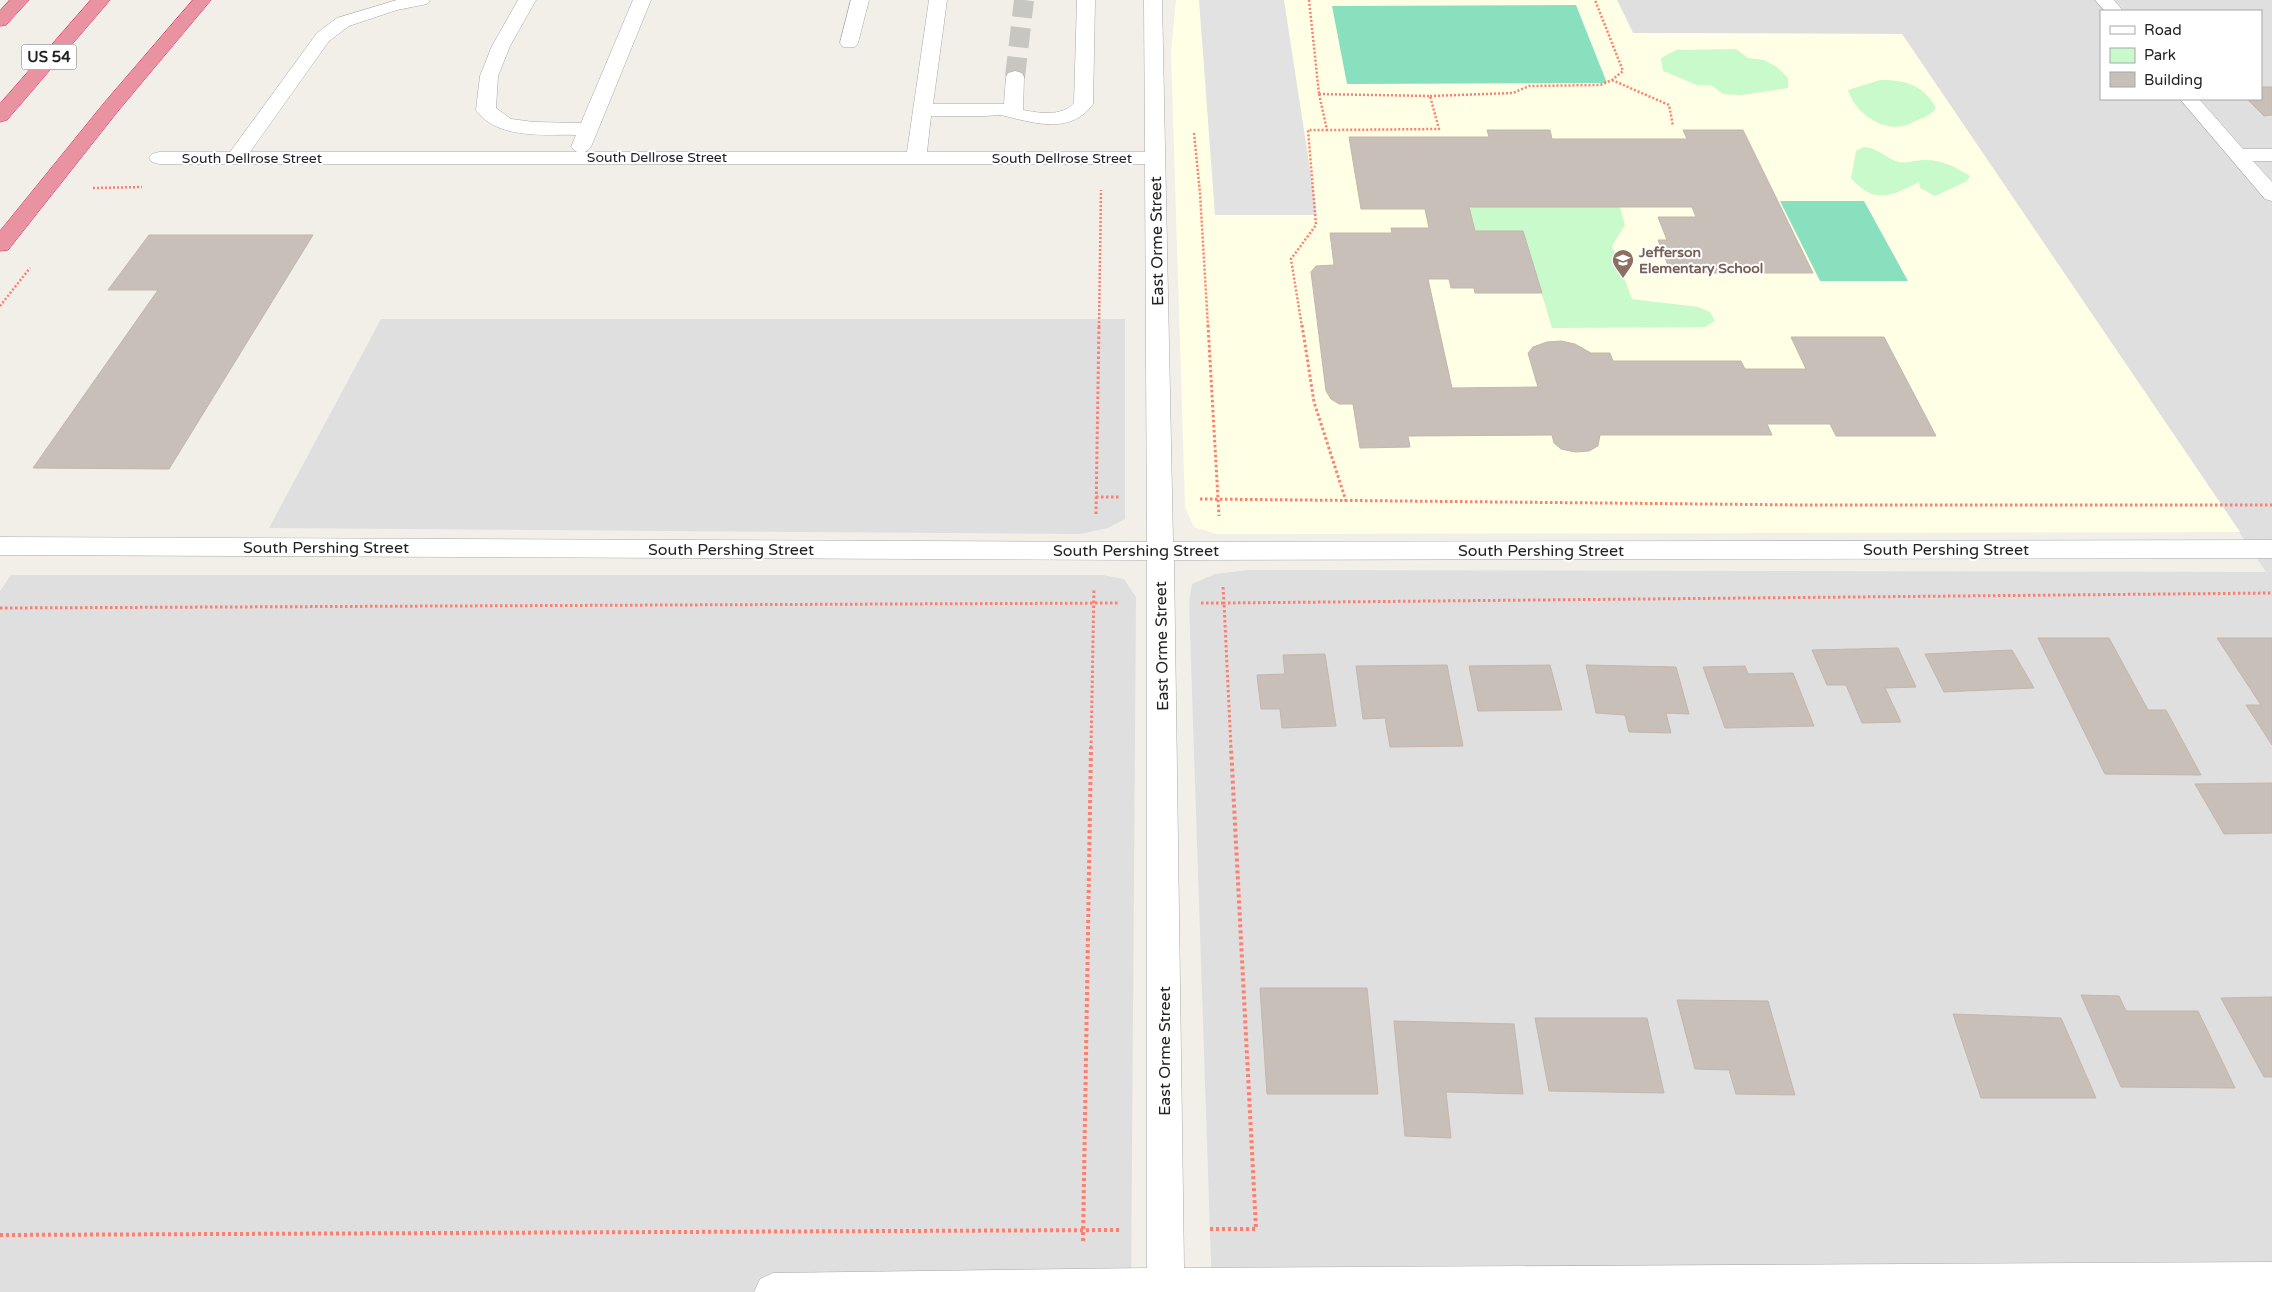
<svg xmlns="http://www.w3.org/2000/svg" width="2272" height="1292" font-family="'Varela Round',sans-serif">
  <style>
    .residential { fill: #e0dfdf; fill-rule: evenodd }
    .education { fill: #ffffe5 }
    .park { fill: #c8facc }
    .pitch { fill: #88e0be }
    .parking { fill: #e2e2e2 }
    .building { fill: #c7bfb8; stroke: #c4b6ab }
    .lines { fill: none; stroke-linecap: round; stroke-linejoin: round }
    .minor-tunnel { stroke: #c8c6c1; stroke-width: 20; stroke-dasharray: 20 10; stroke-linecap: butt }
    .minor-casing { stroke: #a9a9a9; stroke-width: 1 }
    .highway-casing { stroke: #dc2a67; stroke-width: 1 }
    .path-far2 { stroke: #fa8072; stroke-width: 2.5; stroke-dasharray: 2 2; stroke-linecap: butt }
    .path-far1 { stroke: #fa8072; stroke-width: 3; stroke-dasharray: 2.5 2.5; stroke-linecap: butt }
    .path { stroke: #fa8072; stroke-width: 4; stroke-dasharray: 3 3; stroke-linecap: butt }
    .minor { fill: #fff; fill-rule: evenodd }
    .highway { fill: #e892a2; fill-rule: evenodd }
    .labels { text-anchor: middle; stroke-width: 4; stroke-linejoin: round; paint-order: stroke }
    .far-street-label { font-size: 14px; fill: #222; stroke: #fff }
    .far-education-label { font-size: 14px; font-weight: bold; fill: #785e54; stroke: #fff; text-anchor: start }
    .shield { fill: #fff; stroke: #646464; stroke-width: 1 }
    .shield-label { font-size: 15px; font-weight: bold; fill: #222 }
    .street-label { font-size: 16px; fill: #222; stroke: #fff }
  </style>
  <rect width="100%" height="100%" fill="#f2efe9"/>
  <path class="residential" d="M1617,0h655v1292h-1060l-23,-689 3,-19 23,-10 34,-4 1017,2 -364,-538 -269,-1zM2101,11h160v88h-160z
    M381,319h744v200l-17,9 -28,6 -811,-6z
    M11,575h1091l22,4 12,18 -5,695h-1131v-701z"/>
  <path class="education" d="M1176,0h441l16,33 269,1 338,498 -1024,2 -22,-7 -9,-20 -14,-456z"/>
  <path class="park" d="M1736,49l12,9 16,2 13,7 11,11v10l-46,7 -19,-1 -12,-9h-14l-34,-14 -2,-13 15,-8z
    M1880,80c25,0 42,4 56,27 -4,8 -10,9 -18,13 -5,2 -10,5 -15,6 -23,5 -49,-15 -55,-36z
    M1864,147c17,2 21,11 35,15 7,2 16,-2 24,-2 17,-1 33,7 47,16l-3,5 -32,15 -15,-8 -1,-6c-27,14 -45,23 -68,-4l5,-27z
    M1469,207h151l5,18 -13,21 20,53 66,8 12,5 5,9 -10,6 -153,1 -29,-97h-48z"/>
  <path class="pitch" d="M1576,5l31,78 -260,1 -15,-78z
    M1780,201h84l44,80h-88z"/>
  <path class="parking" d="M1199,0h85l33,215h-102z"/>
  <path class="building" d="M2261,87h11v28l-8,1 -17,-17h14z
    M1487,130h63l2,9h135l-4,-9h60l70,143h-142l-13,-33h9l-9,-23h38l-4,-10h-223l6,24h48l19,62h-67l-1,-5h-23l-2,-9h-21l24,109 86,-1 -10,-34 5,-6 14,-5 14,-1 14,3 16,9h19l3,8h128l4,8h61l-15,-32h93l52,99h-100l-6,-12h-63l5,11h-172l-2,11 -9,5 -14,1 -14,-3 -7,-6 -2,-8 -144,1 2,11 -50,1 -7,-44h-14l-8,-5 -5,-8 -15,-119 5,-6 18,-1 -4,-32h62l-1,-5h38l-4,-19h-64l-12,-72h140z
    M149,235h164l-144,234 -136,-1 125,-178h-50z
    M2038,638h71l39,72h18l35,65 -96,-1z
    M2217,638h55v107l-26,-40h15z
    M1898,648l18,39 -31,1 16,34 -39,1 -16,-38h-19l-15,-35z
    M2012,650l22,38 -90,4 -19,-38z
    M1325,654l11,72 -54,2 -2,-19h-19l-4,-34 28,-1 -2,-19z
    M1447,665l16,81 -73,1 -5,-29 -22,1 -7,-53z
    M1550,665l12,45 -84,1 -9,-45z
    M1586,665l90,2 13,47 -23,-1 5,20 -42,-1 -4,-17 -29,-2z
    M1745,666l3,8 45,-1 21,53 -89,2 -22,-61z
    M2272,783v50l-48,1 -29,-50z
    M1260,988h107l11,106h-111z
    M2081,995l38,1 7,15h72l37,77 -114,-1z
    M2272,997v80h-8l-43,-79z
    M1677,1000l91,1 27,94 -59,-1 -7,-24 -34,-1z
    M1953,1014l108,4 35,80h-115z
    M1535,1018h112l17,75 -115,-2z
    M1394,1021l120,3 9,70 -77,-2 5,46 -46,-2z"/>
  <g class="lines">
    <path class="minor-tunnel" d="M1015,77l9,-77"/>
    <g class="minor-casing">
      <path id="minor" d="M397,0h33l-3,4 -30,6 -48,16 -20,15 -79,111h327l-6,-5 5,-12c-31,-1 -79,5 -100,-25l4,-34 12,-30 26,-46h18l-26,46 -12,30 -2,32 15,11 23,3 47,1 52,-123h18l-60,147 -6,5h322l22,-152h18l-14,104h71l2,-27 2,-4 7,-2 7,2 2,4 -1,33c16,3 39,7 51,-7l3,-103h18l-2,104c-22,31 -59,19 -88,12 -6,-2 -14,0 -20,0 -18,0 -36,0 -54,0l-4,36h218l-1,-152h18l11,542 1099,-2v18l-1098,2 10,708 1088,-6v30h-1518l6,-13 13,-6 374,-5v-708l-1147,-5v-18l1147,5 -2,-378h-986l-7,-2 -3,-4 3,-4 7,-2h71l87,-119 20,-15z
        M851,0h18l-11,43 -3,4h-12l-3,-4z
        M2095,0h19l9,11h-18z
        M2180,99h19l44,50h29v12h-19l19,21v19l-7,-2z"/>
    </g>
    <g class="highway-casing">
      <path id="highway" d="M10,0h19l-23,25 -6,1v-15z
        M91,0h19l-103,120 -7,2v-18z
        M193,0h18l-93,111 -110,139 -8,1v-20l104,-128z"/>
    </g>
    <path class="path-far2" d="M1309,0l10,94
      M1612,80l57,25 4,21
      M1319,94l111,2 9,33 -112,1z
      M1430,96l83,-3 16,-7 71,-1 12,-5 11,-9 -28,-71
      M1194,133l6,60 8,134
      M93,188l49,-1
      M0,306l30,-38
      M1099,327l2,-137
      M1302,327l-11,-68 25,-34 -8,-95h19"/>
    <path class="path-far1" d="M1208,325l11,191
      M1302,325l12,77 32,99
      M1096,497h23
      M1200,499l604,6h468
      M1096,514l3,-189
      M1223,587l1,16 1048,-10
      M1201,603h23l7,145
      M0,608l1119,-5
      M1091,748l3,-160"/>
    <path class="path" d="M1210,1229h46l-25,-482
      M0,1235l1121,-5
      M1083,1241l8,-494"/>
    <use href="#minor" class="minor"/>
    <use href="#highway" class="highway"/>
  </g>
  <defs>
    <g id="school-pin" transform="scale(1.125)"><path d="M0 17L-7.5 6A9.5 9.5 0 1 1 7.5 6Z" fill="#8d6e63" stroke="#fff"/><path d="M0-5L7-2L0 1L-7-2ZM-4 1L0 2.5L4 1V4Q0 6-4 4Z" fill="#fff"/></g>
  </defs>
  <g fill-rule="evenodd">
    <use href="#school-pin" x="1623" y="260"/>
  </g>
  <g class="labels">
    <g class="far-street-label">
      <text x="657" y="162">South Dellrose Street</text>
      <text x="252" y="163">South Dellrose Street</text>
      <text x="1062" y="163">South Dellrose Street</text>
    </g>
    <g class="far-education-label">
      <text x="1639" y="257">Jefferson<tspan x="1639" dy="16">Elementary School</tspan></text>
    </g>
    <rect class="shield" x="21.5" y="44.5" width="55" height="25" rx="4"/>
    <g class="shield-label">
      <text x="49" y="62">US 54</text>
    </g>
    <g class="street-label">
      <text transform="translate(1156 241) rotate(-91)" y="6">East Orme Street</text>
      <text x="326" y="553">South Pershing Street</text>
      <text x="731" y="555">South Pershing Street</text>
      <text x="1946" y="555">South Pershing Street</text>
      <text x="1136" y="556">South Pershing Street</text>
      <text x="1541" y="556">South Pershing Street</text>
      <text transform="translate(1161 646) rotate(-91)" y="6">East Orme Street</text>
      <text transform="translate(1164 1051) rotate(-90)" y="6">East Orme Street</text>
    </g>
  </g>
  <rect x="2100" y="10" width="162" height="90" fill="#ffffff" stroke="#a7a7a7"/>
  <rect x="2110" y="26" width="25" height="8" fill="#ffffff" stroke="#a7a7a7"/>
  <text x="2144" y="35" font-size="15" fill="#222222">Road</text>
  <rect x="2110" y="48" width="25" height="15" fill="#c8facc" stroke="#a7a7a7"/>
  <text x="2144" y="60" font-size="15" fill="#222222">Park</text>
  <rect x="2110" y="72" width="25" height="15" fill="#c7bfb8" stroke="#a7a7a7"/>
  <text x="2144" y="85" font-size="15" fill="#222222">Building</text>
</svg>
